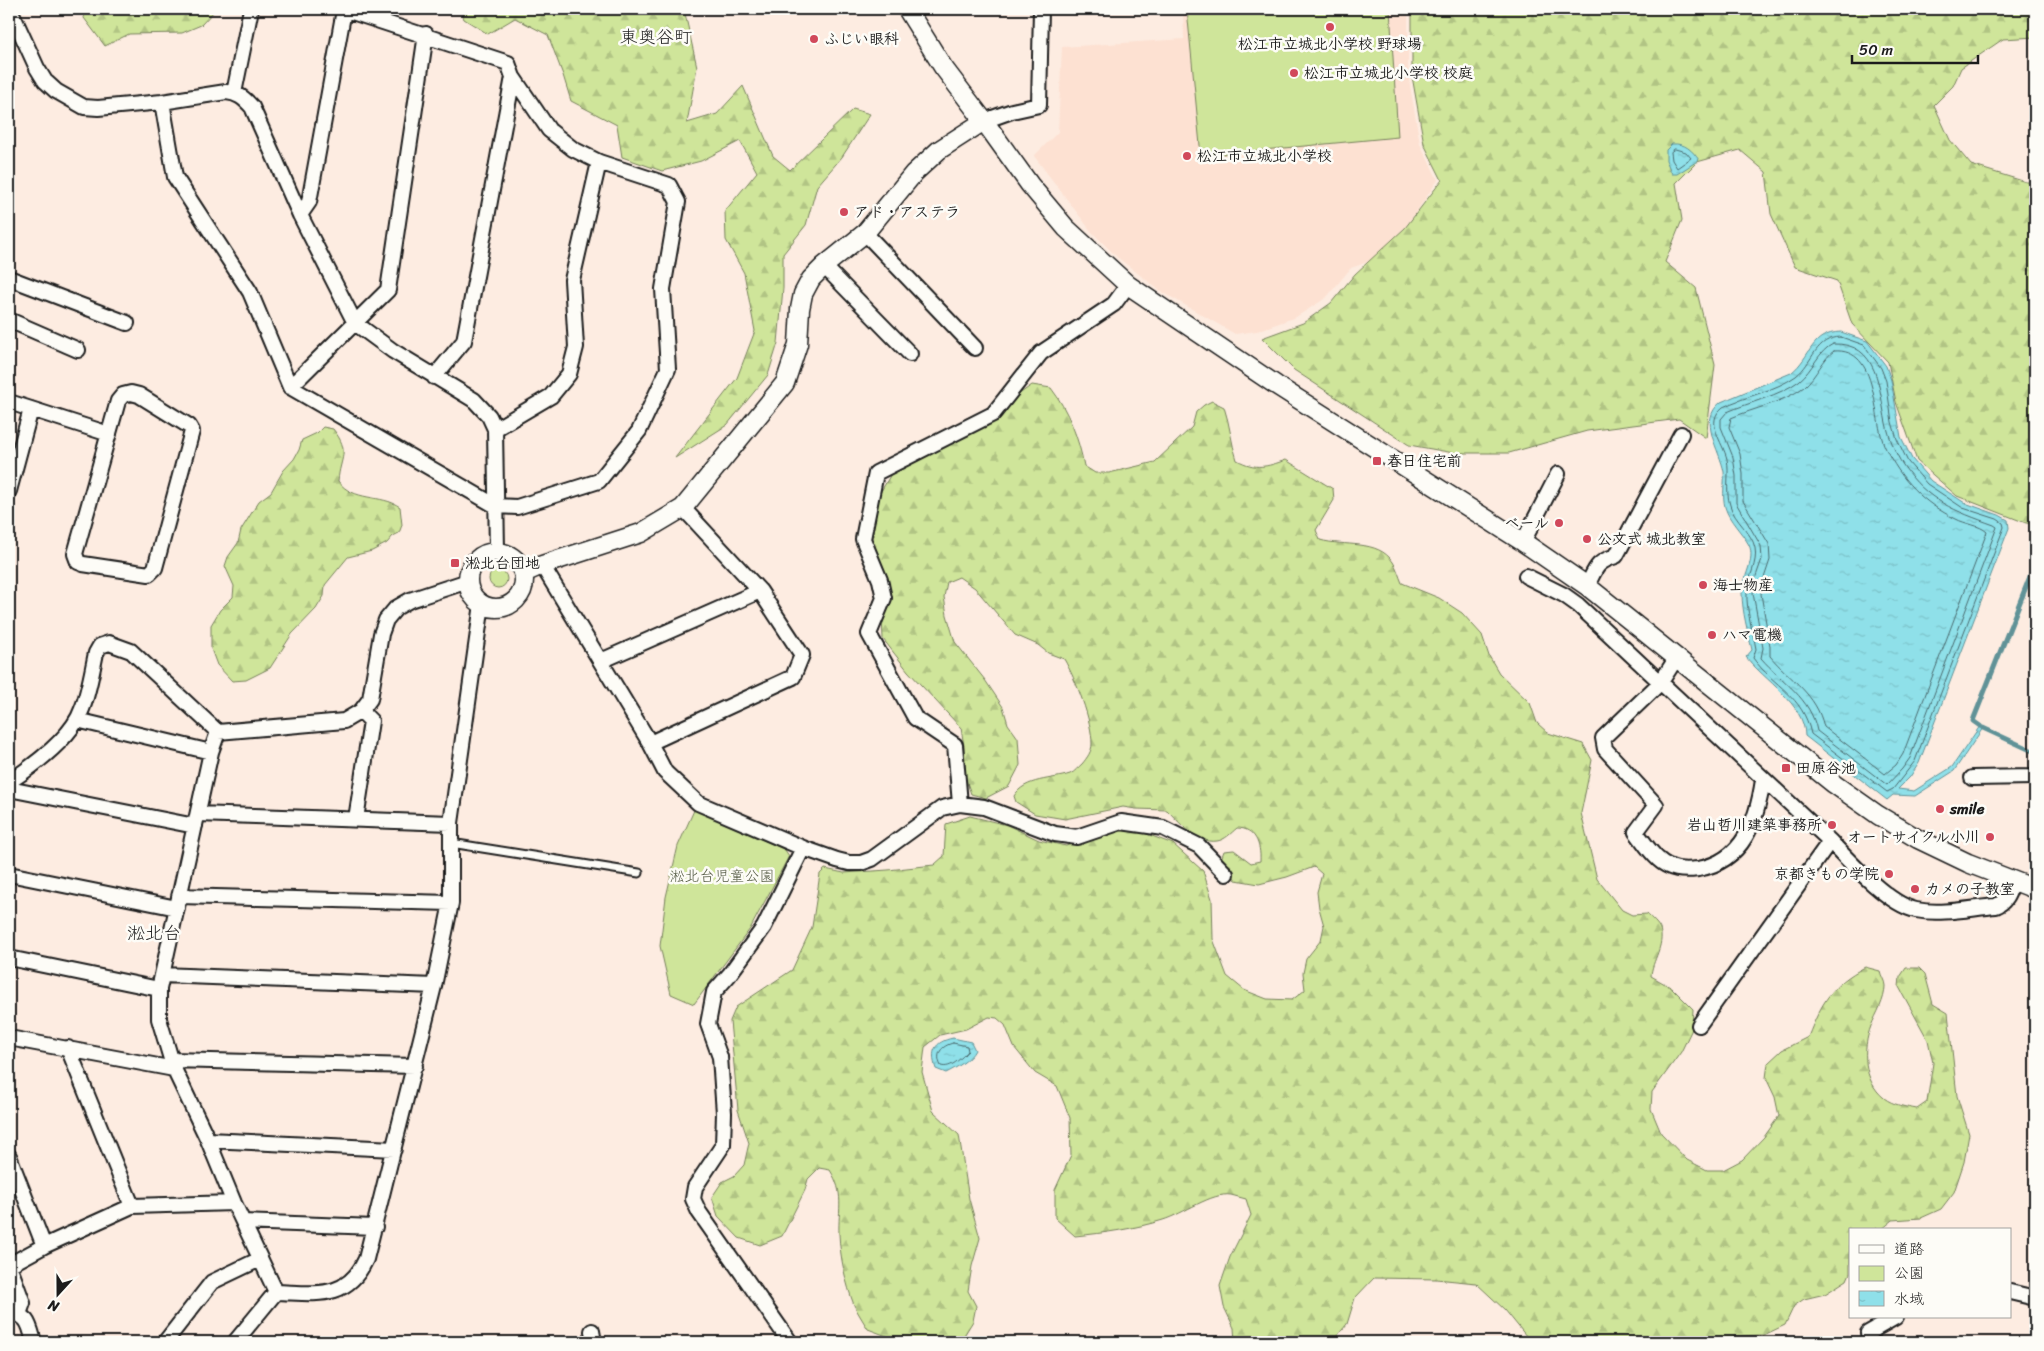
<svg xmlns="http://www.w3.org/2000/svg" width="2044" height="1351" font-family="Sriracha,'Klee One',sans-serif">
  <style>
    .built { fill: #fde1d2 }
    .green { fill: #cfe59a; stroke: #76805b }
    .forest { fill: url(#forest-firs); stroke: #76805b }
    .water { fill: url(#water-ripples); stroke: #619297 }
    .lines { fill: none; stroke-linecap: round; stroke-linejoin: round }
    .shore { stroke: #4a6a6e; stroke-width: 1 }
    .stream { stroke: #619297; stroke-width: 5 }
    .service-casing { stroke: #1c1c1c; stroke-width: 11 }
    .minor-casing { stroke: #1c1c1c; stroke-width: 18 }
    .tertiary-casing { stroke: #1c1c1c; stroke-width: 21 }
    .service { stroke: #fdfcf7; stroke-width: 7 }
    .minor { stroke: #fdfcf7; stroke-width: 14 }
    .tertiary { stroke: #fdfcf7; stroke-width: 18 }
    .poi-dot { fill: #d1495b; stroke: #fdfcf7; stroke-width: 2 }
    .labels { text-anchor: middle; stroke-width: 5; stroke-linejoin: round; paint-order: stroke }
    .poi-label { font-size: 15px; font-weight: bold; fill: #1c1c1c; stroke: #fdfcf7; text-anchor: start }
    .park-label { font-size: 15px; fill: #525842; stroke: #fdfcf7 }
    .quarter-label { font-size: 18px; fill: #1c1c1c; stroke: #fdfcf7 }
  </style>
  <defs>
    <pattern id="forest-firs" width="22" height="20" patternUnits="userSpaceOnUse" patternTransform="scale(1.25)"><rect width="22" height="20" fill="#cfe59a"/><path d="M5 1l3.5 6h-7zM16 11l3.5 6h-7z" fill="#b1c484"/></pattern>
    <pattern id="water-ripples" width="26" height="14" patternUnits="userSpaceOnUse" patternTransform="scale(1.25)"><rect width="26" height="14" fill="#8fe0e9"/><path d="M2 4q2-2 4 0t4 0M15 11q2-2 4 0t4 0" fill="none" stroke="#7bc0c7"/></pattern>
  </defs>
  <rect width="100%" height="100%" fill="#fdece1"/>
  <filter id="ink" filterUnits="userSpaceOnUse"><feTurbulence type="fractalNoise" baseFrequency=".02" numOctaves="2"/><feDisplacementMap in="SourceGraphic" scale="10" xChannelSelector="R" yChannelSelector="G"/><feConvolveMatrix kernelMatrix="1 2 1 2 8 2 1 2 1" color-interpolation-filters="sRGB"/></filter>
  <g filter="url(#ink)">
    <path class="built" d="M1183,9h225v65l12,70 18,36 -51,75 -36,13 -25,30 -30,19 -39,14 -22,3 -76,-44 -42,-33 -26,-26 -57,-75 24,-24 4,-85 122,-8z"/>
    <path class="green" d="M1187,9h203l8,128 -197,19z
      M489 579a9 9 0 1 1 18 0a9 9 0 1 1-18 0Z
      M695,808l90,42 4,6 -39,73 -56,75 -23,-10 -11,-48 6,-49 12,-51z"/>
    <path class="forest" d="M85,9h131l-15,16 -19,8 -53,1 -24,12 -21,-28z
      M460,9h224l13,58 -10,56 30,-9 26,-28 30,70 17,14 63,-61 17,5 -28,43 -25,29 -11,39 -23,29v34l-5,55 -10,32 -41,50 -52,33 62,-80 18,-47 -11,-58 -18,-33 -1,-29 32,-39 -17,-31 -39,20 -39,10 -40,-14 -5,-32 -46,-24 -8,-26 -15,-40 -33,-17 -27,16 -24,-15z
      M1412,9h623v28l-32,2 -42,29 -8,18 -19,19 16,35 21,25 55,17h9v342l-9,-1 -69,-27 -40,-35 -21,-59 -8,-40 -36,-38 -15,-43 -42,-14 -24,-53 -5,-42 -26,-22 -43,12 -21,21 6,37 -17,42 31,26 19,77 -9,73 -27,-19 -92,12 -78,22h-55l-45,-8 -115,-75 -32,-32 41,-15 28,-20 24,-29 50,-46 37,-48 -18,-36 -12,-68z
      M1032,385l19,3c17,22 28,51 33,78l11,7h14l46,-11 37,-35 4,-15 8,-7 8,-4 12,6c6,18 7,35 13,53 19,10 29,7 49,0l47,29 1,11 -18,30 4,10c24,7 58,-1 73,22 4,6 6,14 9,21l37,15 23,15 20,22 7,21 10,17 31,30 7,20 11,10 35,11 9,16 -11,53 16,66 25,31 10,5 15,-1c4,4 11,10 13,15 5,17 -8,31 -9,47l21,12 21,21 -1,20 -11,23 -29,40 -1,17 10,24 26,27 20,10h16l19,-10 22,-23 15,-21 -4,-19 -9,-19 2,-15 14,-13 26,-13c14,-35 23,-52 57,-70l15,4c1,5 5,10 5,15 0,14 -9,28 -14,40 -9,23 -8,55 13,72 9,7 22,9 33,11l10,-7 6,-39 -5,-23 -29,-53 1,-10 6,-9h13l6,6 8,30 15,9 9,83 12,38 -5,28 -10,30 -13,17 -20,9 -28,2 -12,10h-31v43l-3,7 -22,14 -21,5 -10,7 -9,19 -21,10 -29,1 -8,6h-196l-26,-32 -29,-27 -40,-4 -62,-1 -19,20 -8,26 -15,18h-97l-1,-14 -10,-21 -4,-21 10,-29 21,-42 -5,-16c-5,-1 -10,-3 -15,-4 -19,-3 -48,19 -68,25 -29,9 -58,13 -88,16l-20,-18v-28l16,-35 -1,-37 -13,-32 -22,-13 -21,-26 -9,-22 -8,-7 -8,-1 -23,12 -26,6 -15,12 -3,25 11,39 26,24 10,64 11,39 -8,28 -4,25 8,15 -3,15 -13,21h-64l-4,-4 -24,-9c-5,-8 -10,-16 -14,-24 -8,-21 -14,-48 -15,-71 -1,-26 6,-40 -9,-64l-11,-2 -11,11 -3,11 -23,46 -22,9 -21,-7 -21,-22 -6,-19 10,-15 12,-6 10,-11 5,-22 -11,-33 -8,-89 6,-14 56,-37 20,-43 8,-53 5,-5 19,4 44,-3 46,-5 10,-9 2,-32 24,-8 37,9 32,15 27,6 34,-13 31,-5 42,16 30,27 9,28 1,40 14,37 17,14 23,9 25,1 13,-10 -2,-17 3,-14 15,-19 3,-14 -5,-18 -2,-16 5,-18 -8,-7 -27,10 -28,7 -23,-4 -15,-21 3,-8 10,-1 17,13 9,-2c1,-17 -5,-33 -23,-33 -6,5 -12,12 -20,13 -20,3 -38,-19 -50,-31l-31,-1 -13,-2 -58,12 -30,-5 -19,-12 -2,-6c11,-18 38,-16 56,-22 5,-2 8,-7 12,-10 5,-6 10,-13 10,-20 0,-24 -16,-64 -28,-85l-16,-6 -10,-8 -23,-10 -40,-47 -16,-11 -12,5 -3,15 3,18 8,27 30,38 18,27 5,17 10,14 2,27 -11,21 -23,12 -15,-4 -6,-17 -1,-31 -3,-18 -53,-57 -25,-32 -1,-23 9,-22 -18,-46v-23l7,-32 11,-19 105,-53 19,-24z
      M323,427l10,2c18,23 7,28 5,52 15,21 44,13 62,26l2,18 -3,8 -6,3 -6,7 -15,8 -24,6 -23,28 -1,11 -8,13 -24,25 -22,34 -24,12 -14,1 -15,-16 -6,-16v-24l9,-15 13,-13 1,-11 -9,-20 3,-9 10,-14 3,-13 18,-29 12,-9 12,-21 11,-12 5,-9 3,-10 15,-7z"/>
    <path class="water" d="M1672,144c13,-1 20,6 27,16l-22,14h-5l-6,-14v-10z
      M1841,332l26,9 19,25 5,14 10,57 11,22 19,22 34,22 34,12 9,5 1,8 -90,235 -9,14 -12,12 16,2 38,-24 28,-41 3,2 -29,43 -39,25 -22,-1 -6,5 -82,-64c0,-32 -41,-56 -59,-79l6,-7c-4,-18 -10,-38 -10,-57 0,-15 14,-33 7,-48 -7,-13 -20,-24 -24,-38 -3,-12 0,-24 -1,-35 -4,-23 -27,-51 -3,-70l70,-29c21,-17 19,-40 50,-41z
      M953,1038l18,4 4,8c-5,10 -19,18 -29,23l-10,-4c-6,-18 -2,-27 17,-31z"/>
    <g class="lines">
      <path class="shore" d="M1675,149l11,3 5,6 -14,10 -5,-8 -1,-8z
        M1841,337l23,8 17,23 5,13 6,41 5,17 11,23 19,22 36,24 34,11 6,4 1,4 -89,234 -22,28 -6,3 -76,-58c-8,-39 -37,-47 -58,-76l3,-9c-3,-18 -10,-38 -9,-57 1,-15 11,-29 8,-44 -3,-16 -21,-27 -25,-43 -5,-15 0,-31 -3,-46 -4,-17 -23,-37 -4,-52 23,-11 52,-16 73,-31 18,-14 18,-38 45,-39z
        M1833,344c46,-2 46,46 53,79 3,14 9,30 17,42 24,36 52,46 91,60l3,2 -87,231 -8,11 -15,16 -70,-54c-6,-33 -35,-49 -56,-73l2,-10 -10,-55 2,-14 7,-20 -1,-13 -25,-43v-27l-3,-19 -12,-30v-8l6,-7c23,-10 52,-16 72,-31 14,-11 19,-30 34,-37z
        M1834,351c46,-4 38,68 51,96 16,33 38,56 71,72 9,5 24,6 31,13l-84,222 -7,11 -11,9 -61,-47c-8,-34 -33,-46 -54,-71v-10l-9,-52 2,-13 7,-21 -1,-16 -26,-43v-27l-3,-20 -11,-27 2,-9c23,-10 52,-15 73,-31 12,-10 20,-30 30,-36z
        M953,1043l14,3 1,5c-7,7 -17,18 -27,15 -6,-12 0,-20 12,-23z"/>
      <path class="stream" d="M1980,726l-7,-5 1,-3 61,-154
        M1983,728l52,24"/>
      <g class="service-casing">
        <path id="service" d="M451,843l188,30"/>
      </g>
      <g class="minor-casing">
        <path id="minor" d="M10,9l27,59 8,13 11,10 28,16 14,1 64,-6 64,-10c12,1 18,6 26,15l48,108 55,108 38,28 81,49 15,16 6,13 2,122
          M234,93l17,-84
          M162,102l13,75 75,115 40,95 206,119 21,1 82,-26 40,-50 29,-62 -5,-80 15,-87 -9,-17 -70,-23 -26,-13 -24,-19 -36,-53 -5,-14 -165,-54
          M984,121l28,-10 27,-6 2,-96
          M300,215l9,-13 35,-192
          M865,233l110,115
          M824,266l86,88
          M9,278l118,45
          M9,320l69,30
          M434,377l30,-36 49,-264
          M290,387l98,-97 38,-256
          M131,393l8,2 50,31 3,5 -37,137 -6,6 -66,-10 -5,-2 -3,-8 43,-153 5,-6z
          M9,402l100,32
          M495,429l56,-33 18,-22 7,-27 -4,-67 27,-118
          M9,491l22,-82
          M1523,542l35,-68
          M542,565l108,178 15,29 33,31 105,45 34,12 12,3h12l11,-4 70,-51 18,-4 24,3 71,27 22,3 44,-15 42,6 36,18 27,28
          M1526,576l38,19 14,10 252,236c19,20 59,64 86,69 26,5 55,-2 80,-4 11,-4 13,-15 17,-25
          M1587,586c9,-18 9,-24 29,-30l65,-122
          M1677,657l-16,25 -58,56 2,11 51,56 -20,27c7,9 14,20 22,27 12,11 25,12 40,10 46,-8 59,-49 65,-89
          M601,661l159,-70
          M77,720l134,32
          M218,732l-7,20 -52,237v30l15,50 34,71 26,63 42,89
          M650,743l143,-66 9,-22 -42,-64 -77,-83
          M1972,778l61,-1 2,-2
          M9,782c24,-16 63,-44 73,-73 7,-17 10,-38 14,-56l4,-7 9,-3 22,8 87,81 126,-11 17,-10 9,-12 11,-65 5,-14 10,-12 14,-8 58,-19
          M9,789l186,37
          M960,804l-5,-59 -40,-27 -46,-84 15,-36 -4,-18 -17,-41 13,-66 117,-59 48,-61 73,-49 14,-19
          M198,814l253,9
          M356,819l15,-98 -10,-10
          M9,874l168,34
          M179,896l272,7
          M9,958l150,31
          M162,975l272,11
          M1699,1025l131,-184
          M9,1038l165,31
          M68,1048l64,158
          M171,1060l244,6
          M208,1140l186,9
          M9,1156l35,90
          M243,1222l132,5
          M276,1292c39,1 71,9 90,-33l68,-273 17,-83v-80l31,-219
          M2010,1292l25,6
          M9,1312c20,4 20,12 25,30
          M19,1314l4,-11 -14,-38 35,-19 88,-40 102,-3
          M592,1331l2,11
          M165,1342l47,-60 48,-23
          M235,1342l41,-50
          M790,1342l-91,-130 -6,-13 2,-12 28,-42 1,-32 -4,-56 -12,-33 6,-32 15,-17 35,-48 39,-79
          M1871,1342l-3,-9 28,-16"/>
      </g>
      <g class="tertiary-casing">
        <path id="tertiary" d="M907,9l36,58 41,54 46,64 36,43 62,57 148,100 247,157 64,44 247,198 44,31 40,24 50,24 67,26
          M468 580a28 28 0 1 1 56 0a28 28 0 1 1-56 0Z
          M524,573l18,-8 99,-32 42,-25 102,-125 13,-39 2,-35 3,-15 8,-15 13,-13 41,-33 49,-60 25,-23 45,-29"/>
      </g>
      <use href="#service" class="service"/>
      <use href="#minor" class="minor"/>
      <use href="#tertiary" class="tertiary"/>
    </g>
  </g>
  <g class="poi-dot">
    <circle cx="1330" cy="27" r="5"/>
    <circle cx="814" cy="39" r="5"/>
    <circle cx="1294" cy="73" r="5"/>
    <circle cx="1187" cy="156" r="5"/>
    <circle cx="844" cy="212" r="5"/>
    <rect x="1372" y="456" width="10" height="10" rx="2.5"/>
    <circle cx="1559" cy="523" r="5"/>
    <circle cx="1587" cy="539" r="5"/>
    <rect x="450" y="558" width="10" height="10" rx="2.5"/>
    <circle cx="1703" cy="585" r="5"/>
    <circle cx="1712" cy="635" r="5"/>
    <rect x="1781" y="763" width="10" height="10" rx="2.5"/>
    <circle cx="1940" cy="809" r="5"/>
    <circle cx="1832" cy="825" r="5"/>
    <circle cx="1990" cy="837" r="5"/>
    <circle cx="1889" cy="874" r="5"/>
    <circle cx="1915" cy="889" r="5"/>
  </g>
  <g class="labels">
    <g class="poi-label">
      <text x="824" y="44">ふじい眼科</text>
      <text x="1330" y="49" text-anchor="middle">松江市立城北小学校 野球場</text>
      <text x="1304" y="78">松江市立城北小学校 校庭</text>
      <text x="1197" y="161">松江市立城北小学校</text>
      <text x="854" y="217">アド・アステラ</text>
      <text x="1387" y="466">春日住宅前</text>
      <text x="1549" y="528" text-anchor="end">ベール</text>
      <text x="1597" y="544">公文式 城北教室</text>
      <text x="465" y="568">淞北台団地</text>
      <text x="1713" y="590">海士物産</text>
      <text x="1722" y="640">ハマ電機</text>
      <text x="1796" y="773">田原谷池</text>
      <text x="1950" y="814">smile</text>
      <text x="1822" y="830" text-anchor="end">岩山哲川建築事務所</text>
      <text x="1980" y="842" text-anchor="end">オートサイクル小川</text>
      <text x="1879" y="879" text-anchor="end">京都きもの学院</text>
      <text x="1925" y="894">カメの子教室</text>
    </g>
    <g class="park-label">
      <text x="722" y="881">淞北台児童公園</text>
    </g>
    <g class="quarter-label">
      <text x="656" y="43">東奥谷町</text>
      <text x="154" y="939">淞北台</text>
    </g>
  </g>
  <rect width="2044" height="1351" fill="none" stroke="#fdfcf7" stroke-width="30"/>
  <rect x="15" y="15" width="2014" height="1321" fill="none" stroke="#1c1c1c" stroke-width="2" filter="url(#ink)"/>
  <rect x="1849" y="1228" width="162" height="90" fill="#fdfcf7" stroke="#a3a29f"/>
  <rect x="1859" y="1245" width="25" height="8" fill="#fdfcf7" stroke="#a3a29f"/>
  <text x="1894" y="1254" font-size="15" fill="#1c1c1c">道路</text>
  <rect x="1859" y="1266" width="25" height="15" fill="#cfe59a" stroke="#a3a29f"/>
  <text x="1894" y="1278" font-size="15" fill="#1c1c1c">公園</text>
  <rect x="1859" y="1291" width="25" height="15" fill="url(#water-ripples)" stroke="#a3a29f"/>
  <text x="1894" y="1304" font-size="15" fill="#1c1c1c">水域</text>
  <g transform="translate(58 1294) rotate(201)" stroke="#fdfcf7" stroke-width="4" paint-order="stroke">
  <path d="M0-4L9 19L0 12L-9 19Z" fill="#1c1c1c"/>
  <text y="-8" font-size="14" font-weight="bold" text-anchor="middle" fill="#1c1c1c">N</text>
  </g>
  <path d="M1852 55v8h126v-8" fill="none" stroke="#1c1c1c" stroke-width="2.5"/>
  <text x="1859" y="55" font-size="15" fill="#1c1c1c" stroke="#fdfcf7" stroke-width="4" paint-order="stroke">50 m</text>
</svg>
